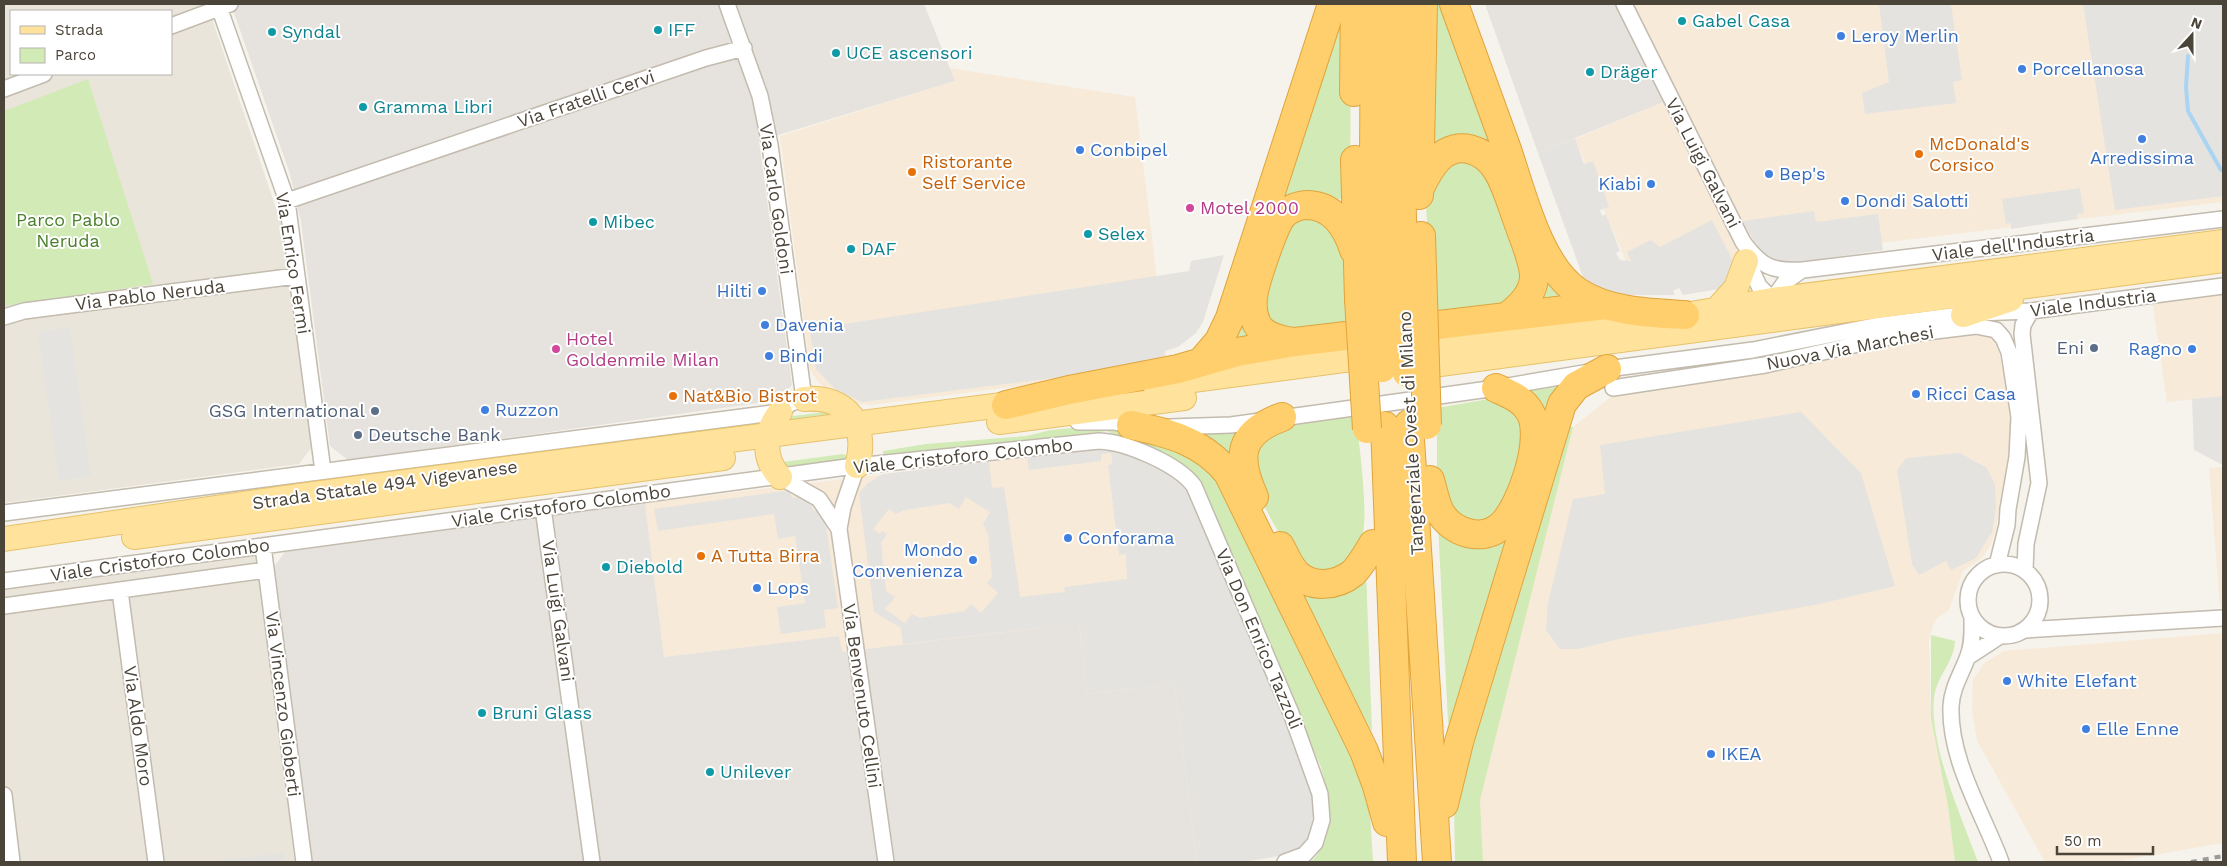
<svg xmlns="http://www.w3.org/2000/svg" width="2227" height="866" font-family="'Work Sans',sans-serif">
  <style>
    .residential { fill: #eae5da; fill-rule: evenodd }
    .commercial { fill: #f7ead8 }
    .industrial { fill: #e6e2dd }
    .green { fill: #d2eab5 }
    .parking { fill: #e5e3e0; fill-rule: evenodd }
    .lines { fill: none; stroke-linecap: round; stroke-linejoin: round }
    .stream { stroke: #a9d4f2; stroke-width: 4 }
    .minor-casing { stroke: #c2bbae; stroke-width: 18 }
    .primary-casing { stroke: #e6c16a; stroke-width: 26 }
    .motorway-casing { stroke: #e0a43c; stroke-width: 30 }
    .minor { stroke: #fff; stroke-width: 15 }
    .primary { stroke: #ffe39c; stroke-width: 24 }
    .motorway { stroke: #ffcf6e; stroke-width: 28 }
    .rail { stroke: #9a9a9a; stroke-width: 4; stroke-dasharray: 6 6; stroke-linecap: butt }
    .motorway-bridge-casing { stroke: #e0a43c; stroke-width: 30; stroke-linecap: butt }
    .motorway-bridge { stroke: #ffcf6e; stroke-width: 28 }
    .culture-dot { fill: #0f9aa8; stroke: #fff; stroke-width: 2 }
    .shop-dot { fill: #3f7fe0; stroke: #fff; stroke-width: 2 }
    .food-dot { fill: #e8710a; stroke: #fff; stroke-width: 2 }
    .hotel-dot { fill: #d1479c; stroke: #fff; stroke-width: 2 }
    .service-dot { fill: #5c6f8a; stroke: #fff; stroke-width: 2 }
    .labels { text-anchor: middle; stroke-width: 4; stroke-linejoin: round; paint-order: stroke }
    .culture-label { font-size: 18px; fill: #0d838f; stroke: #fff; text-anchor: start }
    .shop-label { font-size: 18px; fill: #366cbe; stroke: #fff; text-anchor: start }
    .street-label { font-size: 18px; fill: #4b4439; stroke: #fff }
    .food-label { font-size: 18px; fill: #c56008; stroke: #fff; text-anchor: start }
    .hotel-label { font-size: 18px; fill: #b23c85; stroke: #fff; text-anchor: start }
    .park-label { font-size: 18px; fill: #4a7f2a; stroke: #fff }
    .service-label { font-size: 18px; fill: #4e5e75; stroke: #fff; text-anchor: end }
  </style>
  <rect width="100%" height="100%" fill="#f6f3ec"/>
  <path class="residential" d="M4,4h203l74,219 31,224 -13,17 -295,39zM11,11h160v63h-160z
    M257,556l38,306h-291v-272z"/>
  <path class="commercial" d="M1633,4h590v198l-485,58 -111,4 -52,-125 101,-42z
    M949,68l186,29 32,265 -99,18 -198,25 -21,-2 -19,-10 -15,-15 -5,-9 -30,-233 175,-55z
    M2223,292v104l-56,6 -15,-102z
    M1985,330l11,9 16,72v19l-16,98 -5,16 -8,13 -20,14 -14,39 -11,7 -5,8 -4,15 2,78 17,88 7,56h-472l-3,-62 93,-373 47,-37 220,-40z
    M1110,447l2,17 -4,1 11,89h7l6,63 -291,35 -2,-16 -175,21 -19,-154z
    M2223,467v140h-3l-11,-139z
    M2223,633v210l-110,19h-68l-68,-121 -5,-32 1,-29 11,-17 20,-12z"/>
  <path class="industrial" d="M231,4h693l31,77 -196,60 33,244 -12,15 -432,60 -18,-14 -29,-224 -11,-48z
    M1485,4h148l43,93 -138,56z
    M645,503l19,154 175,-21 3,16 237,-29 8,71 87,-10 23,178h-885l-39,-294 12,-16z"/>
  <path class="green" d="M1336,4h15l-1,198 -26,-7 -43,11 -21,131 -36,8z
    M1427,4h23l122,298 -40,3 -25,-131 -77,-24z
    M88,79l65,205 -149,22v-195z
    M1478,155l50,111 -7,34 -88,21 -7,-116 8,-37z
    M1295,213l47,17 10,98 -79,4 -14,-34z
    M1565,386l-114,342 -3,-6 -10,-198 24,12 63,-38 -6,-106z
    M1489,399h8l30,25 -22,85 -25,14 -27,-9 -16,-39v-67z
    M825,412l13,2 -64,13 11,-10z
    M1356,416c3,29 13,97 6,122 -4,13 -14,26 -27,30 -38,13 -68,-55 -80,-83 -5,-11 -5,-25 -7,-37l34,-24z
    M1569,426l4,1 -93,373 3,62h-28l-1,-60z
    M1085,427l41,3 86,34 148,300 10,49 3,49h-63c14,-8 20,-40 19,-55 0,-13 -5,-27 -8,-40l-126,-290 -8,-10 -80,-36 -224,27v-7l43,-7 100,-8 25,-6z
    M1241,431l-5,28 55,111 75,1 6,161 -173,-298z
    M843,454l4,2 -1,4 -62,10 -1,-8z
    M1931,635l24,6c-1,21 -18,35 -21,56 -5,48 27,119 44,165h-23l-7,-56 -17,-88z"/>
  <path class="parking" d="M1879,4h72l11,76 -9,2 3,21 -91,11 -3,-21 27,-11z
    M2083,4h140v192l-108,14z
    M1575,138l9,26 9,-3 16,46 -9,3 2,6 4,-2 14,37 -4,2 4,7 11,1 -4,-9 24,-12 9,7 52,-27 22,43 -1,16 -13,10 -37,6 -4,-7 -6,3 2,4h-55l-10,-2 -26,-13 -46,-127z
    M2080,188l4,25 -7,1 1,5 -67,10v-6l-5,1 -4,-25z
    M1814,211l2,11 62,-8 5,36 -103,15 -17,-7 -20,-37z
    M1224,255l-21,67 -7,11 -18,14 -13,4 -1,6 -70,16 -232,29 -26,-12 -20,-21 -6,-37 22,-2 6,-5 351,-54 2,-10z
    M70,327l21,149 -32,5 -21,-149z
    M2223,396v69l-29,-15 -2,-51z
    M1801,412l60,61 34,113 -80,19 -192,33 -45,11h-18l-14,-19 2,-27 25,-104 32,-5 -5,-49z
    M1110,447l73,33 5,7 119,280 7,37 -1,14 -3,19 -12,13 -13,5 -41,7h-47l-23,-178 -87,10 -8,-71 -176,21 -2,-16 -27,-16 -15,-119 9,-10 15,-9 106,-12 3,26 12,-1 16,110 45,-5 -1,-5 63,-8 -1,-25 -7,1 -11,-90 4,-1 -1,-11 -10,1v7l-72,9 -2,-13zM966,497l24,15 -7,12 5,10 4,43 -5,6 11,10 -17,20 -10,-9 -6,7 -45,7 -8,-4 -7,9 -20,-14 10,-12 -9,-6 -5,-48 6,-9 -5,-3 -2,3 -7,-5 16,-20 7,5 9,-4 44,-7 10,6z
    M1960,453l27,15 8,17 1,23 -4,24 -16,26 -25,12 -5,-9 -27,14 -7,-11 -15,-94 9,-12z
    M790,490l2,8 12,-2 8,7 1,8 11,-1 14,98 -14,2 2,18 -45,6 -4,-27 28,-4 -10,-67 -17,3 -4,-25 -116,17 -4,-22z
    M284,853l1,9h-85z"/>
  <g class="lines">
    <path class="stream" d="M2188,56l-2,31 2,24 33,59"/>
    <g class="minor-casing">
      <path id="minor" d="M218,4l69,197 36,270
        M1624,4l119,238c18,25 30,30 60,28l420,-51
        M171,26l59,-22
        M4,89l40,-15
        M287,201l419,-143 38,-10
        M1745,256l14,30 17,17
        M1772,300l13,-18 17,-12
        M4,317l20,-6 272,-35
        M1613,388l152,-23 129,-29 82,-10 20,4 7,8 6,14 10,65 -2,40 -9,52 -1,16 -10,40
        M1078,422h36l23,3
        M1170,427l61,-2 265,-37 111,-19 146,-19 121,-24 102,-13 55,-2 192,-25
        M857,466l-14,41 -4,22 47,333
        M780,477l39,22 20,30
        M543,508l49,354
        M4,513l776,-101 11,-9 13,-4 -34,-254 -10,-49 -33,-92
        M263,546l41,316
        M1968 600a36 36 0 1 1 72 0a36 36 0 1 1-72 0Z
        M2025,571l1,-27 13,-61 -17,-149 1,-9 8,-14
        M4,581l843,-114 252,-26c27,1 79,23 95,45l97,227 29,81 2,26 -7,23 -11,12 -19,7
        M120,591l36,271
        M4,606l262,-36
        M1972,618c0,13 1,25 -4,38 -6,17 -16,31 -17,50 -2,54 32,107 50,156
        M2025,630l198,-12
        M1968,657l32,-21
        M4,795l8,67"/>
    </g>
    <g class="primary-casing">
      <path id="primary" d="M1717,309l19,-21 10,-27
        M1963,315l48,-16
        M1440,364l783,-104
        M1155,385l530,-70 87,-15 451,-58
        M804,399c43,-4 65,27 53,67
        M780,412c-15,20 -19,45 0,65
        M999,422l185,-24
        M134,537l589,-79
        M4,539l308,-45 713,-92"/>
    </g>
    <g class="motorway-casing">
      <path id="motorway" d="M1375,4l-1,155 5,141
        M1401,4l-2,90 5,207
        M1454,4c17,46 34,93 51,140 16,44 32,121 73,148 30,20 72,21 107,23
        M1354,92l1,-88
        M1355,160l4,139
        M1419,190c5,-11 11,-23 20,-32 19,-18 45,-9 58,12 9,14 14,33 20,49 5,15 18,44 17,59 -1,15 -13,28 -25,37
        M1419,195l4,-191
        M1421,236l2,63
        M1294,342c-14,-2 -30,-5 -37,-18 -4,-8 -5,-17 -4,-26 1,-14 21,-73 30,-83 6,-6 16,-10 25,-10 26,1 39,23 46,45
        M1201,362l18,-21 11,-23 102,-314
        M1006,405l63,-15 109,-21 59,-17 58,-10 311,-37
        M1409,424l28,438
        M1131,425c38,8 71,16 97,48l136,278 13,35 10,36
        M1385,426l17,436
        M1430,480c3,10 5,22 10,32 12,21 43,31 62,13 20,-20 43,-88 28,-113 -7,-13 -21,-18 -34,-24
        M1254,497c-18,-40 -16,-64 28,-80
        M1280,546c5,9 9,20 16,27 15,16 41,13 57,0 8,-8 14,-19 20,-29
        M1444,804l15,-62 103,-338 14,-18 31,-17"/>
    </g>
    <use href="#minor" class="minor"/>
    <use href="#primary" class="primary"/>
    <use href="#motorway" class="motorway"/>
    <path class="rail" d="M2191,862l32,-6"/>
    <g class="motorway-bridge-casing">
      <path id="motorway-bridge" d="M1359,299l8,130
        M1423,299l4,126
        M1379,300l3,68
        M1404,301l3,72"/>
    </g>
    <use href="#motorway-bridge" class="motorway-bridge"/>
  </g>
  <g class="culture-dot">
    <circle cx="1682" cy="21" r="5"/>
    <circle cx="658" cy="30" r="5"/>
    <circle cx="272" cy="32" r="5"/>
    <circle cx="836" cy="53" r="5"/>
    <circle cx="1590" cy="72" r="5"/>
    <circle cx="363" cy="107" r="5"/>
    <circle cx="593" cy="222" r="5"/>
    <circle cx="1088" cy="234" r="5"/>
    <circle cx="851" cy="249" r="5"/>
    <circle cx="606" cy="567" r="5"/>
    <circle cx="482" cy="713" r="5"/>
    <circle cx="710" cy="772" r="5"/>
  </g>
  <g class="shop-dot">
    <circle cx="1841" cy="36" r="5"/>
    <circle cx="2022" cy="69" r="5"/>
    <circle cx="2142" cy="139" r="5"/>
    <circle cx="1080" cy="150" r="5"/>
    <circle cx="1769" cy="174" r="5"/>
    <circle cx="1651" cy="184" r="5"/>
    <circle cx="1845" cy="201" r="5"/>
    <circle cx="762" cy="291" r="5"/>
    <circle cx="765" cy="325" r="5"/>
    <circle cx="2192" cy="349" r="5"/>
    <circle cx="769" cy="356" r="5"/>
    <circle cx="1916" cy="394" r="5"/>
    <circle cx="485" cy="410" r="5"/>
    <circle cx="1068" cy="538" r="5"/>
    <circle cx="973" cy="560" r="5"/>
    <circle cx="757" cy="588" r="5"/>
    <circle cx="2007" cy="681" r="5"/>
    <circle cx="2086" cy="729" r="5"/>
    <circle cx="1711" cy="754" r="5"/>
  </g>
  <g class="food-dot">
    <circle cx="1919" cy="154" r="5"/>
    <circle cx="912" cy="172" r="5"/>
    <circle cx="673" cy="396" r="5"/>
    <circle cx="701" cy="556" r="5"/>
  </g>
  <g class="hotel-dot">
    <circle cx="1190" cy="208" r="5"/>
    <circle cx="556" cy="349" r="5"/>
  </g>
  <g class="service-dot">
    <circle cx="2094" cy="348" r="5"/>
    <circle cx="375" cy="411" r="5"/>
    <circle cx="358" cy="435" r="5"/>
  </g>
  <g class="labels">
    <g class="culture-label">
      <text x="1692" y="27">Gabel Casa</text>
      <text x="668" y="36">IFF</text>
      <text x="282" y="38">Syndal</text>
      <text x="846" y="59">UCE ascensori</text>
      <text x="1600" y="78">Dräger</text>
      <text x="373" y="113">Gramma Libri</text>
      <text x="603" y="228">Mibec</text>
      <text x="1098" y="240">Selex</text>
      <text x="861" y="255">DAF</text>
      <text x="616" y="573">Diebold</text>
      <text x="492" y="719">Bruni Glass</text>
      <text x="720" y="778">Unilever</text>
    </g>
    <g class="shop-label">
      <text x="1851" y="42">Leroy Merlin</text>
      <text x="2032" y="75">Porcellanosa</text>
      <text x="1090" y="156">Conbipel</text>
      <text x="2142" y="164" text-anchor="middle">Arredissima</text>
      <text x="1779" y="180">Bep's</text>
      <text x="1641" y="190" text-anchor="end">Kiabi</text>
      <text x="1855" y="207">Dondi Salotti</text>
      <text x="752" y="297" text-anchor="end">Hilti</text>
      <text x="775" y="331">Davenia</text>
      <text x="2182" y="355" text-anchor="end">Ragno</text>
      <text x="779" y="362">Bindi</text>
      <text x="1926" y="400">Ricci Casa</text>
      <text x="495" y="416">Ruzzon</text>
      <text x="1078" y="544">Conforama</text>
      <text x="963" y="556" text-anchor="end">Mondo<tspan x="963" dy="21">Convenienza</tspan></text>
      <text x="767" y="594">Lops</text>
      <text x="2017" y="687">White Elefant</text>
      <text x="2096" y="735">Elle Enne</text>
      <text x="1721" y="760">IKEA</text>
    </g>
    <g class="street-label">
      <text transform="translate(586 99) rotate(-19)" y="6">Via Fratelli Cervi</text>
      <text transform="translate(1703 163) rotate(63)" y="6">Via Luigi Galvani</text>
      <text transform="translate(776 199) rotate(82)" y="6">Via Carlo Goldoni</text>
      <text transform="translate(2013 245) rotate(-7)" y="6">Viale dell'Industria</text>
      <text transform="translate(293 263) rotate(81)" y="6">Via Enrico Fermi</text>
      <text transform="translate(150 295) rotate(-7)" y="6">Via Pablo Neruda</text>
      <text transform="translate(2093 303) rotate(-7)" y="6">Viale Industria</text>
      <text transform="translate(1850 348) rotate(-11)" y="6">Nuova Via Marchesi</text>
      <text transform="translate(1411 433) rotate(-93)" y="6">Tangenziale Ovest di Milano</text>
      <text transform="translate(963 456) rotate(-6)" y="6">Viale Cristoforo Colombo</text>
      <text transform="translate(385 485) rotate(-8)" y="6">Strada Statale 494 Vigevanese</text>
      <text transform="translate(561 506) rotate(-8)" y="6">Viale Cristoforo Colombo</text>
      <text transform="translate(160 560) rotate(-8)" y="6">Viale Cristoforo Colombo</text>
      <text transform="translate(558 611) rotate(82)" y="6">Via Luigi Galvani</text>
      <text transform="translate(1259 639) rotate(67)" y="6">Via Don Enrico Tazzoli</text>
      <text transform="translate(862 696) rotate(82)" y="6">Via Benvenuto Cellini</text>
      <text transform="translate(283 704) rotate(83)" y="6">Via Vincenzo Gioberti</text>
      <text transform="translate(138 726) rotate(82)" y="6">Via Aldo Moro</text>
    </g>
    <g class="food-label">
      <text x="1929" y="150">McDonald's<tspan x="1929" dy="21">Corsico</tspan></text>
      <text x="922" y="168">Ristorante<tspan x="922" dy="21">Self Service</tspan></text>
      <text x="683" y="402">Nat&amp;Bio Bistrot</text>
      <text x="711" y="562">A Tutta Birra</text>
    </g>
    <g class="hotel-label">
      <text x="1200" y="214">Motel 2000</text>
      <text x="566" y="345">Hotel<tspan x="566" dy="21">Goldenmile Milan</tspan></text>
    </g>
    <g class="park-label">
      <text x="68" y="226">Parco Pablo<tspan x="68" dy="21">Neruda</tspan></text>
    </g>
    <g class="service-label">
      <text x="2084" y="354">Eni</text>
      <text x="365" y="417">GSG International</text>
      <text x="368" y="441" text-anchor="start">Deutsche Bank</text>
    </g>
  </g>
  <rect width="2227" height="866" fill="none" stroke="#4b4439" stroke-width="10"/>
  <rect x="10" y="10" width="162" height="65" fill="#ffffff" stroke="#b7b4b0"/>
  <rect x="20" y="26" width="25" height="8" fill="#ffe39c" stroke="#b7b4b0"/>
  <text x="55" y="35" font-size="15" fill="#4b4439">Strada</text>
  <rect x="20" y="48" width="25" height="15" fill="#d2eab5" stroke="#b7b4b0"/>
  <text x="55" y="60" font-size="15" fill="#4b4439">Parco</text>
  <g transform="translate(2192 35) rotate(21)" stroke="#ffffff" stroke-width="4" paint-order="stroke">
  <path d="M0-4L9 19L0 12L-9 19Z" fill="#4b4439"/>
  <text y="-8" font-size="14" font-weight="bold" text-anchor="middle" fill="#4b4439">N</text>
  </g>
  <path d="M2057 846v8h96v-8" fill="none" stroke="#4b4439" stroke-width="2.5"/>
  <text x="2064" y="846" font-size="15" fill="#4b4439" stroke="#ffffff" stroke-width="4" paint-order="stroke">50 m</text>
</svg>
